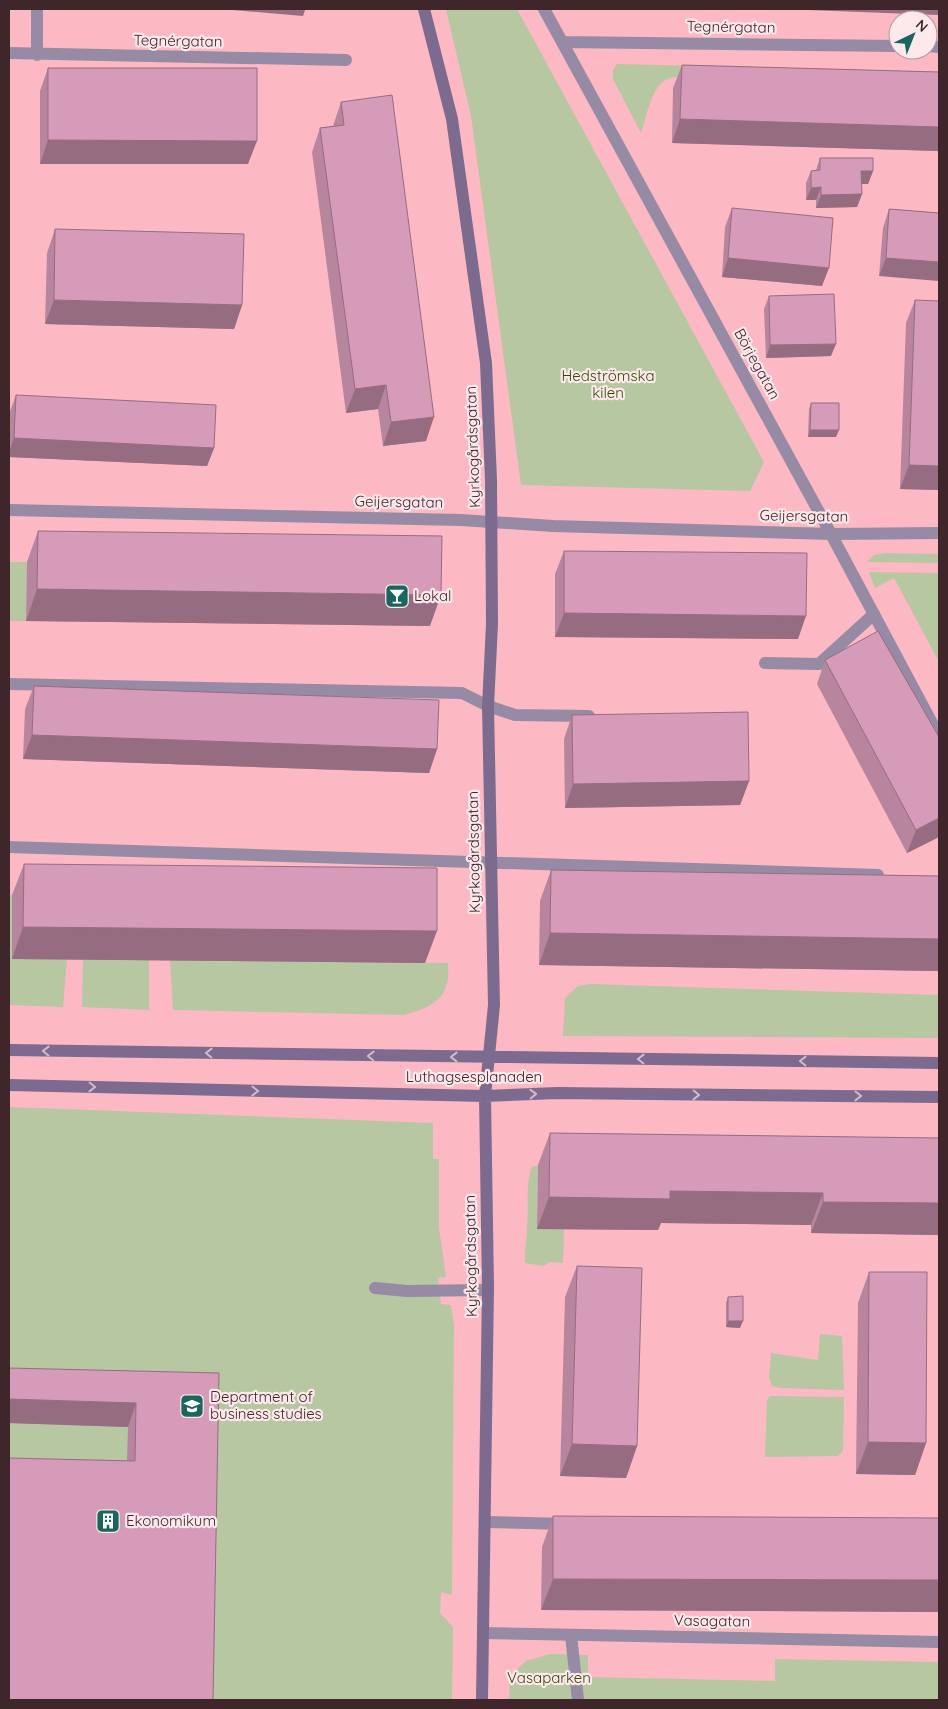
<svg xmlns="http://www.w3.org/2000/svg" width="948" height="1709" font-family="Quicksand,sans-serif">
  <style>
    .green { fill: #b6c7a2 }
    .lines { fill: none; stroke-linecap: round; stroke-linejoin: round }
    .lane { stroke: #978aa4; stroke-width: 12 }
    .street { stroke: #978aa4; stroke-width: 12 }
    .secondary { stroke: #7d6a8f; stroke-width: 12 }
    .wall { fill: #b8859e }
    .shaded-wall { fill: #966c81 }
    .building { fill: #d69bb8; stroke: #966c81 }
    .oneway { stroke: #d0bccb }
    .labels { text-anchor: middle; stroke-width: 4.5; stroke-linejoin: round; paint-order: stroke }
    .street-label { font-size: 15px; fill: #3f262a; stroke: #fde8eb }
    .park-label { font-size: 15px; fill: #314902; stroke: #fde8eb }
    .poi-label { font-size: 15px; fill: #3f262a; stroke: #fde8eb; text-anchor: start }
  </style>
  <rect width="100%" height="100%" fill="#fcb9c3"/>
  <path class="green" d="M446,9h71l247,453 -14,29 -229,-6 -50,-369z
    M617,64l81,2v11c-8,0 -20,-1 -28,1 -19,6 -23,38 -29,55l-28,-54v-9z
    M885,553l54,1v9l-72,-1 7,-7z
    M9,562h18l-1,59h-17z
    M869,572l70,1v89l-45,-84 -19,10z
    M9,895h3l55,64 -4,48 -54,-2z
    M83,959l66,1v50l-67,-3z
    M170,960l278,3c0,7 1,14 -1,20 -5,21 -25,27 -43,32l-231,-5z
    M591,984l348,11v43l-376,-2 2,-38 13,-12z
    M9,1107l424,16v36h6v69l7,49 -8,1 3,26 10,1 3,20 -2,270 -11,-3 -1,21 13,14 -1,73h-443z
    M538,1165l-1,64h27l-1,34 -14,-1 -5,4 -19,-3c-1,-13 2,-23 2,-36 2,-20 -2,-42 5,-60z
    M820,1334l22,2 2,54 -64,-2 -8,-2 -3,-9 2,-24 47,7z
    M770,1396l74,1 -1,54 -5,5 -73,1 2,-57z
    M550,1654l38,1v22l187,4v-22l164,3v38h-430l1,-24 16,-15z"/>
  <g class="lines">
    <path class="lane" d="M765,663l54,1 55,-50
      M9,684l453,9 26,13 27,9 74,1
      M9,847l869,28
      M375,1288l32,3 81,-1
      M486,1522l81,2
      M571,1635l7,65"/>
    <path class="street" d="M37,9v46
      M544,9l287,525 108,202
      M563,42l335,4
      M928,46l11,1
      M9,53l337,7
      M9,510l452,10 92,6 278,8 108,-1
      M483,1633l456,9"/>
    <path class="secondary" d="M424,9l28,110 34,244 5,117 1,144 -4,82 6,299 -9,91 3,191 -6,413
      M9,1050l930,13
      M9,1085l476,11 72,-3 382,4"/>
  </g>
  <path class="wall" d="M682,65l257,7v79l-267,-8 1,-55z
    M48,68l200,96h-208v-73z
    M341,102l85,339 -43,5 -5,-37 -32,4 -34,-261 8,-24 13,-2z
    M820,158l53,13 -5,13h-7l1,10 -5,13 -41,1v-8h-10v-17l5,-12 5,-1z
    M732,208l90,78 -100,-9 3,-50z
    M889,209l50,4 -60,63 4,-48z
    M55,229l187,76 -8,24 -189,-5 2,-71z
    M769,296l62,60 -65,2 -2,-49z
    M915,300l24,190 -39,-1 6,-166z
    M16,395l198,53 -7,18 -198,-9v-43z
    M811,403l25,34h-28l1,-28z
    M38,531l392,95 -404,-5 1,-59z
    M564,551l234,88 -243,-2v-63z
    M825,660l114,177 -32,16 -90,-169z
    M34,686l403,63 -8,24 -406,-14 2,-50z
    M572,715l177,66 -9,24 -175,3 -1,-69z
    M24,864l401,99 -413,-4v-64z
    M551,870l388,6v95l-400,-6 1,-64z
    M550,1133l389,5v97l-128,-2v-8l-150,-2 -3,7 -121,-1 1,-64z
    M577,1266l60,180 -11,32 -66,-2 5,-179z
    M869,1272l57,171 -11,32 -59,-1 2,-171z
    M728,1297l12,31 -14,-1v-24z
    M219,1373l-6,327 -86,-240 1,-33 -119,-4z
    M553,1516l385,96 -397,-2 1,-63z"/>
  <path class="shaded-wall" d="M220,9h72l13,1 -2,6z
    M781,9h158v6z
    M680,119l259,8v24l-267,-8z
    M48,140l209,1 -9,23h-208z
    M861,171h12l-5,13h-11z
    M821,187l-5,13h-10l5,-12z
    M862,194l-5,13 -41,1 5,-13z
    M728,258l101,10 -7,18 -100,-9z
    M886,258l53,4v19l-60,-5z
    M54,300l188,5 -8,24 -189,-5z
    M836,344l-5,12 -65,2 4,-13z
    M386,385l-8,24 -32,4 9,-24z
    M434,417l-8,24 -43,5 8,-24z
    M810,430h29l-3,7h-28z
    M14,438l200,10 -7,18 -198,-9v-5z
    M909,465l30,1v24l-39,-1z
    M37,589l404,6 -11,31 -404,-5z
    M564,613l242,3 -8,23 -243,-2z
    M32,735l405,14 -8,24 -406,-14z
    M749,781l-9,24 -175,3 8,-24z
    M939,818v19l-32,16 9,-23z
    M23,927l414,4 -12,32 -413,-4z
    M550,933l389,6v32l-400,-6z
    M670,1191l153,2 -12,32 -150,-2 -3,7 -121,-1 12,-32z
    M823,1202l116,1v32l-128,-2z
    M728,1321h15l-3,7 -14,-1z
    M9,1399l127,4 -8,24 -119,-4z
    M868,1442l58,1 -11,32 -59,-1z
    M572,1444l65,2 -11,32 -66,-2z
    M553,1579l386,1v30l-1,2 -397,-2z"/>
  <path class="building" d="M292,9h13v1z
    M682,65l257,7v55l-259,-8z
    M48,68h209v73l-209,-1z
    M392,95l42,322 -43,5 -5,-37 -31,4 -35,-261 24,-3 -3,-23z
    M820,158h53v13h-12l1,23 -41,1v-8l-10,1v-17l9,-1z
    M732,208l101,10 -4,50 -101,-10z
    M889,209l50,4v49l-53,-4z
    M55,229l189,5 -2,71 -188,-5z
    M834,294l2,50 -66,1 -1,-49z
    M915,300l24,1v165l-30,-1z
    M16,395l200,10 -2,43 -200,-10z
    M811,403h28v27h-29z
    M38,531l404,5 -1,59 -404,-6z
    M564,551l243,2 -1,63 -242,-3z
    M878,631l61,106v81l-23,12 -91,-170z
    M34,686l405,14 -2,49 -405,-14z
    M748,712l1,69 -176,3 -1,-69z
    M24,864l413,4v63l-414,-4z
    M551,870l388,6v63l-389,-6z
    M550,1133l389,5v65l-116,-1v-9l-153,-2v8l-121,-2z
    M577,1266l65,2 -5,178 -65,-2z
    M869,1272h58l-1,171 -58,-1z
    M743,1296v25h-15v-24z
    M9,1368l210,5 -6,327h-204v-242l126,3 1,-58 -127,-4z
    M553,1516l386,2v62l-386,-1z"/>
  <defs><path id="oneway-chevron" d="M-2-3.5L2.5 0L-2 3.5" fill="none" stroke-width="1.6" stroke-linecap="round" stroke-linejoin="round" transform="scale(1.25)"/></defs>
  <g class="oneway">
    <use href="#oneway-chevron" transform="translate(46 1051) rotate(-179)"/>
    <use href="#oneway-chevron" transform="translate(209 1053) rotate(-179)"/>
    <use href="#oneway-chevron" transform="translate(371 1056) rotate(-179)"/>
    <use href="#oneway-chevron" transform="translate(454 1057) rotate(-180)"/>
    <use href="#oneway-chevron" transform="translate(641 1059) rotate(-179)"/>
    <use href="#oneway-chevron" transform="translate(803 1061) rotate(-179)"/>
    <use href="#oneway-chevron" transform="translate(92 1087) rotate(1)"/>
    <use href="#oneway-chevron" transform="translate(255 1091) rotate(1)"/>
    <use href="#oneway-chevron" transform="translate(533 1094) rotate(-2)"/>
    <use href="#oneway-chevron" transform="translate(696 1095) rotate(1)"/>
    <use href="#oneway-chevron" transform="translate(858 1096) rotate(1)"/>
  </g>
  <defs>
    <g id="bar-square" transform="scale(1.25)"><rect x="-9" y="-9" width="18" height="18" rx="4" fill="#196660" stroke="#fde8eb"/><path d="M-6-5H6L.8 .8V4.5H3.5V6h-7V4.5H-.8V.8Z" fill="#fff"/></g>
    <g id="university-square" transform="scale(1.25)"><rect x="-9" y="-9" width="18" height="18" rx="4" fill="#196660" stroke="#fde8eb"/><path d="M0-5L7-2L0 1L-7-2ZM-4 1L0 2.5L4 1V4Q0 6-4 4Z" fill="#fff"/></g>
    <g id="building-square" transform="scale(1.25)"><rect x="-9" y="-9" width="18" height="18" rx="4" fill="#196660" stroke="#fde8eb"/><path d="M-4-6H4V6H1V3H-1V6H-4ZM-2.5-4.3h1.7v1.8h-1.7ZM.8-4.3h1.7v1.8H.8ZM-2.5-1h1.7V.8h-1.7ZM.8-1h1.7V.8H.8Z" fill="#fff"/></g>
  </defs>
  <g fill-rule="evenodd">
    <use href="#bar-square" x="397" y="596"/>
    <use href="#university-square" x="192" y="1406"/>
    <use href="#building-square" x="108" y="1521"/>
  </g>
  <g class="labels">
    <g class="street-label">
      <text transform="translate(731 27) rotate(1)" y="5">Tegnérgatan</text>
      <text transform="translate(178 41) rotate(1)" y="5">Tegnérgatan</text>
      <text transform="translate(757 364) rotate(61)" y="5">Börjegatan</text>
      <text transform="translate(473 447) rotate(-92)" y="5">Kyrkogårdsgatan</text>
      <text transform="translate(399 502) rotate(1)" y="5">Geijersgatan</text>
      <text transform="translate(804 516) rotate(1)" y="5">Geijersgatan</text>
      <text transform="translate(474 852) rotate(-91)" y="5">Kyrkogårdsgatan</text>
      <text x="474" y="1082">Luthagsesplanaden</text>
      <text transform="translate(471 1256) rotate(-91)" y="5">Kyrkogårdsgatan</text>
      <text transform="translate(712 1621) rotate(1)" y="5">Vasagatan</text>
    </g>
    <g class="park-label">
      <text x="608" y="381">Hedströmska<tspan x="608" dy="17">kilen</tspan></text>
      <text x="549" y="1683">Vasaparken</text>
    </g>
    <g class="poi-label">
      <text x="414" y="601">Lokal</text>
      <text x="210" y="1402">Department of<tspan x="210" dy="17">business studies</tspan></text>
      <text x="126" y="1526">Ekonomikum</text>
    </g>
  </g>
  <rect width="948" height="1709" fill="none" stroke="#3f262a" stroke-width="20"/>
  <g transform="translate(913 35) rotate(43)"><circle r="24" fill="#fde8eb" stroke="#b19a9e"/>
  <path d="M0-4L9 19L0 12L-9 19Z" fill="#196660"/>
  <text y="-8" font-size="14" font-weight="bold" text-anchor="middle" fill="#3f262a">N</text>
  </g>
</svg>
